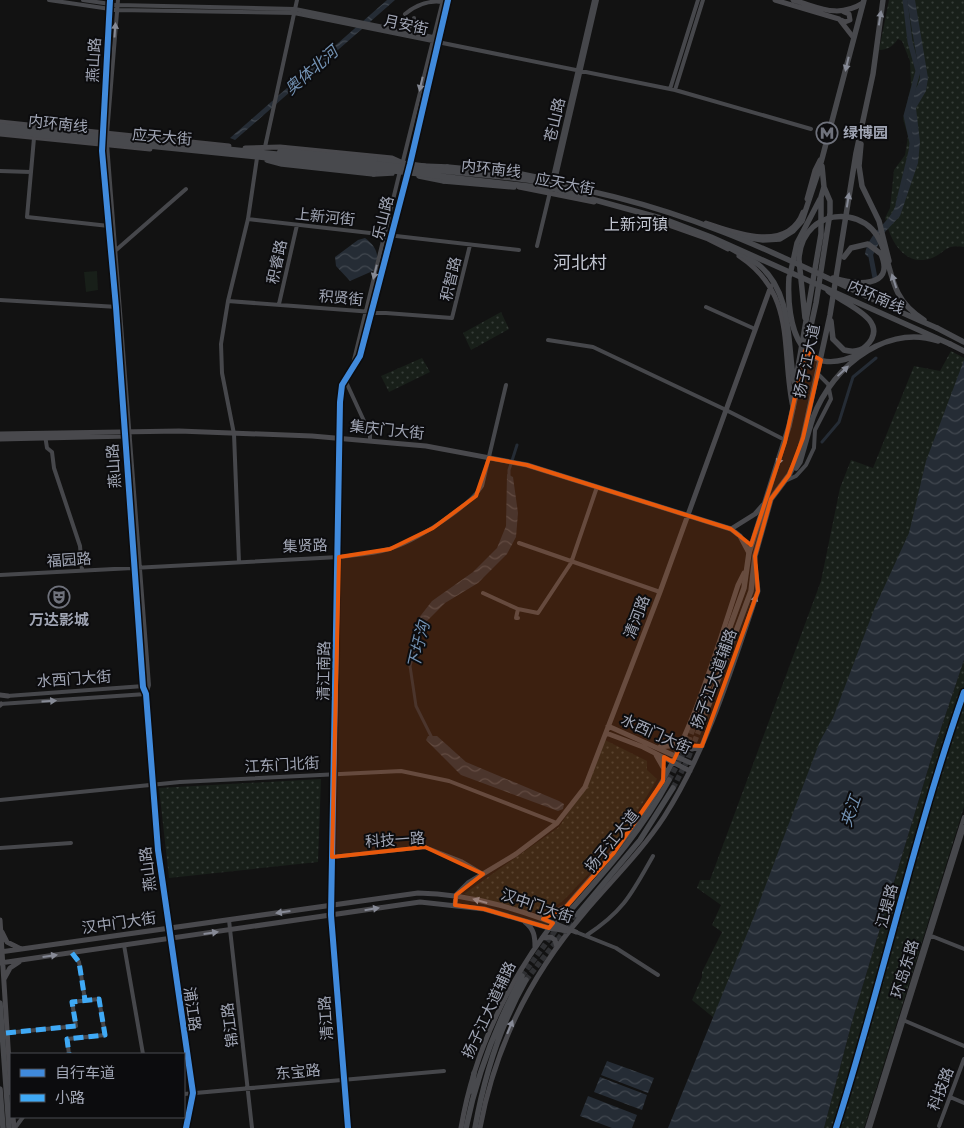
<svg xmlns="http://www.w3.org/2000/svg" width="964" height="1128" font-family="Commissioner,'Noto Sans SC',sans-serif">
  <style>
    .grass { fill: url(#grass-dots) }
    .pitch { fill: #181f19 }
    .water { fill: url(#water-waves) }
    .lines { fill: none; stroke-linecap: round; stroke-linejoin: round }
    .canal { stroke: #252c35; stroke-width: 3 }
    .river { stroke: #252c35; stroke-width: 5 }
    .highway-tunnel { stroke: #2f3033; stroke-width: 5.5; stroke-dasharray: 5.5 3; stroke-linecap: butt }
    .minor { stroke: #46474b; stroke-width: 4 }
    .major { stroke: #49494d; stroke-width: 5 }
    .highway { stroke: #48494d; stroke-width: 5.5 }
    .highway-bridge { stroke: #48494d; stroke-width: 5.5 }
    .quiet { stroke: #3fa9f5; stroke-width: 5; stroke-dasharray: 10 5; stroke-linecap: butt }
    .cycleway-casing { stroke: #0c0c0e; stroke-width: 9 }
    .cycleway { stroke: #408adc; stroke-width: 6 }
    .oneway { fill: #868a96 }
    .oneway2 { fill: #868a95 }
    .oneway3 { fill: #878a96 }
    .marked { fill: #e8590c; fill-opacity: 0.2; stroke: #e8590c; stroke-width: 4; stroke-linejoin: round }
    .labels { text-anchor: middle; stroke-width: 4; stroke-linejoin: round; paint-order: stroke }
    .street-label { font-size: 15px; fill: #a1a6b5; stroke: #0c0c0e }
    .poi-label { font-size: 15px; font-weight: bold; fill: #a1a6b5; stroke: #0c0c0e; text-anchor: start }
    .water-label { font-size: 16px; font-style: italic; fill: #7493b4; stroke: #0c0c0e }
    .neighbourhood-label { font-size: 16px; fill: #c2c6d1; stroke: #0c0c0e }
    .quarter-label { font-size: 18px; fill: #c2c6d1; stroke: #0c0c0e }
  </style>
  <defs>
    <pattern id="grass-dots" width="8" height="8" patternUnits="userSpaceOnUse" patternTransform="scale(1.25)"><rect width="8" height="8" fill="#181f19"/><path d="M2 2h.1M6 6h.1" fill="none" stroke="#363d38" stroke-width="1.8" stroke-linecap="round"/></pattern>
    <pattern id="water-waves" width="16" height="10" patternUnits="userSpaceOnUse" patternTransform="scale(1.25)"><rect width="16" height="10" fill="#252c35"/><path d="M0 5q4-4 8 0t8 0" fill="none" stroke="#424850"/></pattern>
  </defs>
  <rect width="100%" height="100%" fill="#121212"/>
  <path class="grass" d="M889,0h75v247c-18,-3 -18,5 -32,11 -28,10 -42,-18 -47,-40l5,-10 4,-38 11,-15 3,-19 -5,-17 8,-33 -1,-25 -8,-20 -4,-2c-5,7 -10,11 -19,11z
    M501,312l8,17 -38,21 -8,-17z
    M951,351l13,7v21l-28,92 -222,547 -22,-18 10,-23v-5l20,-40 -10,-7 9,-20 -24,-17 3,-8h10l111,-299 19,-93 11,-28 22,8 41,-102 26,5z
    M422,358l8,14 -41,20 -8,-16z
    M964,660v147l-100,321h-40l29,-110 82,-272z
    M603,739l44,22v9l10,9c-21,37 -48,74 -78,105 -6,6 -12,14 -19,19 -9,6 -23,9 -33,9l-63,-18 95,-67 26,-40z
    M321,779l-3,83 -149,16 -10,-90z"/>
  <path class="pitch" d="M97,271l1,19 -12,2 -2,-20z"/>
  <path class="water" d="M387,0h8l-160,140 -5,-2z
    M907,0h8l13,78 -2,13 -10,17 4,34 -2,21 -18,53 -16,17 -11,22 -5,2 -3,-3c4,-22 20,-27 29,-45 9,-18 18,-45 18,-66 0,-12 -7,-26 -4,-38 2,-11 11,-17 12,-28z
    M365,238c12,9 15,18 10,32l-25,11 -14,-15 -1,-9 23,-17z
    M964,360v300l-29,86 -82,272 -29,110h-156l85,-209 67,-178 13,-23 42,-111 34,-74 17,-72z
    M507,474l6,3 5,36 -2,24 -9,17 -29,29 -33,20 -20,20 -7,-4 14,-18 41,-29 24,-24 9,-22z
    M428,736h9l29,26 93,39 5,3 -1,5 -5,2 -97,-36 -35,-35z
    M607,1061l47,17 -6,15 -47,-18z
    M600,1077l47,18 -5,15 -48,-18z
    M588,1096l49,19 -5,13h-20l-32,-12z"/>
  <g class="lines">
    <path class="canal" d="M822,442l17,-20 14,-45 23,-19
      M509,479v-9l8,-25
      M423,618l-13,48 6,40 16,32"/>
    <path class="river" d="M898,204l13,-53 1,-8 -6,-27 12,-45 -8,-29 -5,-42
      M870,252l5,26"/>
    <path class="highway-tunnel" d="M669,780l16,-30 15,-40
      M673,788l14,-27 19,-49
      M522,976l46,-63
      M526,980l51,-65"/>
    <path class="minor" d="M49,0l68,10 177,3 381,77 136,39
      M83,0l34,5 178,4 138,28
      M405,14c11,-9 22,-14 37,-12
      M405,31l9,-8v-5
      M670,89l28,-89
      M675,90l28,-90
      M103,134l7,-134
      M107,134l11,-134
      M34,138l-7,79 82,9
      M102,144l14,163 27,380 3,7 12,156 35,243 -7,35
      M107,144l42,541 -3,9
      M265,147l32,-147
      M402,165l41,-165
      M409,166l39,-166
      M0,171l31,1
      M552,181l42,-181
      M555,181l42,-181
      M248,219l271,31
      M537,246l13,-54
      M115,251l71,-62
      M0,300l118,7
      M228,301l224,17 18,-73
      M279,304l18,-79
      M706,307l49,22
      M548,340l45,7 131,62 57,29
      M353,364l47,-193
      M347,384l23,50v6
      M45,435l2,13 5,4 2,16 26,78 2,24
      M785,481l11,-5 10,-11 8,-17 1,-18 16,-31 -3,-15 -11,-11
      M519,543l141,49
      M239,562l-5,-128 -12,-61 -1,-29 7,-43 20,-82 9,-61
      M0,575l339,-18c16,-2 34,-3 50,-8 25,-7 79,-41 93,-63l24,-101
      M483,593l35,16 20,4 33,-50 26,-76
      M518,618h-2l2,-9
      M7,696l137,-10
      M0,704l146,-10
      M0,800l180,-18 221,-11 48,10 108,42
      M0,848l71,-5
      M332,857l93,-10 36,14 22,13
      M229,920l23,208
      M576,932l40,16 42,27
      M587,935c37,-24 45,-42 66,-79
      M929,935l35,14
      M124,945l19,109
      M72,953l7,9 6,38
      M903,1020l61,26
      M6,1033l70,-7 -4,-24 27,-3 6,36 -38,4 2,15
      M184,1094l260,-23
      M950,1097l14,6
      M939,1126l25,-67
      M15,1128l8,-11
      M348,1128l-17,-213 9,-513 2,-17 18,-29 47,-183
      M867,1128l97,-311
      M870,1128l94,-301"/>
    <path class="major" d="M775,0l64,19 14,18
      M793,0c26,7 44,19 70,3
      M841,20l4,2 5,-2 -1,-6 -5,-2
      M0,122l229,24
      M0,134l150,15
      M245,148l35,-1 112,11 11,5 22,3
      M519,187l75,15
      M807,199l8,-29 5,-10
      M640,215l68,24 20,10
      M706,223c29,10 82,30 97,-11
      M739,256c59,39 41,94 54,152
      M0,434l179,-3 133,5 114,10 101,19 204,64 9,7 9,17
      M0,439l129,-3
      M731,529l24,-15 8,-9
      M0,695l8,1
      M0,705l1,-1
      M608,726l85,38
      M606,733l37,14 47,24
      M685,736l2,11 5,2 10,-3
      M660,747l9,-1 14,-7
      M656,755l8,14v8
      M455,905l1,-10 12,-12 48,-29 41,-31 28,-36 75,-195 111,-306
      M537,916l9,-1 19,-8
      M0,920l11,173
      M525,922c9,7 10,14 10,25
      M2,932l5,10 14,7
      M542,938l9,-1 4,3 2,7
      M0,952l418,-59c55,1 108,18 158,39
      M0,963l420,-61 64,7 65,19 19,3
      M4,979l6,-11 9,-6
      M13,1117l1,11
      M461,1128c13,-77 48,-150 97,-211 27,-34 59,-65 84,-102 47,-70 70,-151 96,-230l6,-12
      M480,1128c15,-82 50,-152 104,-215 27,-32 57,-61 80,-96 44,-69 68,-149 94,-226l-3,-26"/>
    <path class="highway" d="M861,144l-2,22 3,20 17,35 10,40
      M375,159l28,4
      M421,166l26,1
      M374,174l18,-1
      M419,176l25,5
      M738,236l25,4 17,-1 13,-8 9,-10 17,-51 45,-170
      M725,245c11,7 24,13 34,20 34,28 28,79 35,117
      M799,260l6,58
      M790,275l7,-32 23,-44
      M831,321l2,18
      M937,328l27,14
      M950,344l14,7
      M796,379l25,-145v-37l3,-10 -2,-21
      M796,468l4,-6 10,-35
      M700,710l44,-122 5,-35 40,-127 27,-123 14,-90v-12l-6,-14
      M706,712l45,-121 4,-35 16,-57 18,-24 8,-16 6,-21 27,-123 26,-162 17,-79 10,-74
      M568,913c38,-43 73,-81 101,-133
      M577,915l63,-75 33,-52
      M0,1003l9,125
      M0,1089l3,39
      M471,1091l3,-18
      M466,1128c11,-55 30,-103 56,-152
      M475,1128c9,-51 25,-102 51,-148"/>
    <path class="highway-bridge" d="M0,126l503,51c76,8 149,27 220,55 73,28 142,66 214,96
      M0,131l367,37 188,21 109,30 47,18 239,107
      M280,151l95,8
      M267,160l15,4 92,10
      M447,167l74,7 49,10
      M444,181l70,6
      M799,258c1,-12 4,-22 14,-31 9,-8 22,-12 35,-10 40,7 36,48 50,76 6,12 15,20 26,27
      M789,277c-3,48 11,107 72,76
      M833,278c20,6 63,12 48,-24l-13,-10 -17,4 -7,9
      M828,291c14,12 65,29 38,55 -6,6 -14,6 -22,4l-11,-11
      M810,427c14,-52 71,-105 128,-86"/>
    <path class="quiet" d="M72,953l7,9 6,38
      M6,1033l70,-7 -4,-24 27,-3 6,36 -38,4 2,15"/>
    <g class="cycleway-casing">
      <path id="cycleway" d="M110,0l-8,151 14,156 27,380 3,7 12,156 35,243 -7,35
        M348,1128l-17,-213 9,-513 2,-17 18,-29 50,-192 38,-164
        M836,1128c46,-144 78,-293 128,-436"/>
    </g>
    <use href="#cycleway" class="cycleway"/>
  </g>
  <defs><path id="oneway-solid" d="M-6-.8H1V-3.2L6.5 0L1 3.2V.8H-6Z" transform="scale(1.25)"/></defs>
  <g class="oneway">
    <use href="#oneway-solid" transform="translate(880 18) rotate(-81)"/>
    <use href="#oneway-solid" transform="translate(847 64) rotate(103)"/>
    <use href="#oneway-solid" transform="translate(848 200) rotate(-81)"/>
    <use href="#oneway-solid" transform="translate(894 281) rotate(-108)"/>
    <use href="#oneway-solid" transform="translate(843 371) rotate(-43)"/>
    <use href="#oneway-solid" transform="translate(780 458) rotate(109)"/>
  </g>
  <g class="oneway2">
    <use href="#oneway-solid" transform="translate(115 30) rotate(-86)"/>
    <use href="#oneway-solid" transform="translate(421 84) rotate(103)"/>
    <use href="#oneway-solid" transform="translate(375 272) rotate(104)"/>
    <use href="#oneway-solid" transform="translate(49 701) rotate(-4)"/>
  </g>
  <g class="oneway3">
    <use href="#oneway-solid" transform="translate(754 602) rotate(-72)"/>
    <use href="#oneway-solid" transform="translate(480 901) rotate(-164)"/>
    <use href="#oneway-solid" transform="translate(372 909) rotate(-9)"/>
    <use href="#oneway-solid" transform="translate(283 912) rotate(172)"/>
    <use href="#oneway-solid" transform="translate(211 933) rotate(-8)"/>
    <use href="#oneway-solid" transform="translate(50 956) rotate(-8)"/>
    <use href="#oneway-solid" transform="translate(510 1027) rotate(-68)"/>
  </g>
  <path class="marked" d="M805,351l16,9 -18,78 -14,37 -18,24 -16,57 3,35 -56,155 -21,-1 -8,17 -9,-5 -1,24 -50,73 -46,52 -24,13 10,4 -4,5 -65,-19 -29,-4 1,-10 27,-21 -58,-27 -93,10 7,-300 51,-8 43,-21 43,-32 13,-38 38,7 204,64 20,16 34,-103z"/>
  <defs>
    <g id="metro-ring" transform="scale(1.125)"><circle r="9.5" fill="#0c0c0e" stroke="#6f727c" stroke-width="1.5"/><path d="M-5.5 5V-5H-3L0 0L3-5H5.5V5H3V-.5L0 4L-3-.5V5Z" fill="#6f727c"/></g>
    <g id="theatre-ring" transform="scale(1.125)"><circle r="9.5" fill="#0c0c0e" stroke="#6f727c" stroke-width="1.5"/><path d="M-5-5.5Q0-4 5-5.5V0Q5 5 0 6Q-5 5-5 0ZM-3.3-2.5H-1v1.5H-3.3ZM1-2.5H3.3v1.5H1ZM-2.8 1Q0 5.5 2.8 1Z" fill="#6f727c"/></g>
  </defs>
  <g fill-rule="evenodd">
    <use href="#metro-ring" x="827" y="133"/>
    <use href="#theatre-ring" x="59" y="597"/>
  </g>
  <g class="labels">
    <g class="street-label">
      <text transform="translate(406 25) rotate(12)" y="5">月安街</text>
      <text transform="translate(94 60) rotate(-87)" y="5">燕山路</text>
      <text transform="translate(555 120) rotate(-77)" y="5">苍山路</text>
      <text transform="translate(58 124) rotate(6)" y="5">内环南线</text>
      <text transform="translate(162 137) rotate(5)" y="5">应天大街</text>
      <text transform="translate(491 169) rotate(6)" y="5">内环南线</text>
      <text transform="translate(565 184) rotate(11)" y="5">应天大街</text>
      <text transform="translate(325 217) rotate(6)" y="5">上新河街</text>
      <text transform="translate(383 218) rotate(-76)" y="5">乐山路</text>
      <text transform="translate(277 262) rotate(-78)" y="5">积睿路</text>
      <text transform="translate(451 279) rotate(-77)" y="5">积智路</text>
      <text transform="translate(876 297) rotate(24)" y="5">内环南线</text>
      <text transform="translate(341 298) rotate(5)" y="5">积贤街</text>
      <text transform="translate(807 361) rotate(-78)" y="5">扬子江大道</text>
      <text transform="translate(387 430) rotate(6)" y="5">集庆门大街</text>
      <text transform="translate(114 466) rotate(-94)" y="5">燕山路</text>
      <text transform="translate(305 546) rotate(-2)" y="5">集贤路</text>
      <text transform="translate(69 560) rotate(-4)" y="5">福园路</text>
      <text transform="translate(637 617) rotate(-69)" y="5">清河路</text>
      <text transform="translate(324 671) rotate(-89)" y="5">清江南路</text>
      <text transform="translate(74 679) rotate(-4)" y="5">水西门大街</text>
      <text transform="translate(714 679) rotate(-70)" y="5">扬子江大道辅路</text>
      <text transform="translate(656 734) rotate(24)" y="5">水西门大街</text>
      <text transform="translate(282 765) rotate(-3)" y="5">江东门北街</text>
      <text transform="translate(395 840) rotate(-4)" y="5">科技一路</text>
      <text transform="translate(612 841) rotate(-51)" y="5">扬子江大道</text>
      <text transform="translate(148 869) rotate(-97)" y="5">燕山路</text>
      <text transform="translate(537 906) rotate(19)" y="5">汉中门大街</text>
      <text transform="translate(887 906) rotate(-75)" y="5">江堤路</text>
      <text transform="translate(119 923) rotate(-8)" y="5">汉中门大街</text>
      <text transform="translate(905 969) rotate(-73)" y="5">环岛东路</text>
      <text transform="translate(192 1009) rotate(82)" y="5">浦江路</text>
      <text transform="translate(489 1010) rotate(-65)" y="5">扬子江大道辅路</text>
      <text transform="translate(326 1018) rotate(-94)" y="5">清江路</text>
      <text transform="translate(230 1025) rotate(-97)" y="5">锦江路</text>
      <text transform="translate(298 1072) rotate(-5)" y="5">东宝路</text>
      <text transform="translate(941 1089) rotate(-69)" y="5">科技路</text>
    </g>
    <g class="poi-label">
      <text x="843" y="138">绿博园</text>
      <text x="59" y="625" text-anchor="middle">万达影城</text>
    </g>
    <g class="water-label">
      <text transform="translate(311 70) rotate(-41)" y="6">奥体北河</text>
      <text transform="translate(418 645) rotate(-77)" y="6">下圩沟</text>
      <text transform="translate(850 811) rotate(-71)" y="6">夹江</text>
    </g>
    <g class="neighbourhood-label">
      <text x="636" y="230">上新河镇</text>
    </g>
    <g class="quarter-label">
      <text x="580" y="269">河北村</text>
    </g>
  </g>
  <rect x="10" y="1053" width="175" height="65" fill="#0c0c0e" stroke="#484a51"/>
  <rect x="20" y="1069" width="25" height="8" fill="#408adc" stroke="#484a51"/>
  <text x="55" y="1078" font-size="15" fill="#a1a6b5">自行车道</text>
  <rect x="20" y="1094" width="25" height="8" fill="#3fa9f5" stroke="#484a51"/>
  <text x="55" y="1103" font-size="15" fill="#a1a6b5">小路</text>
</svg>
